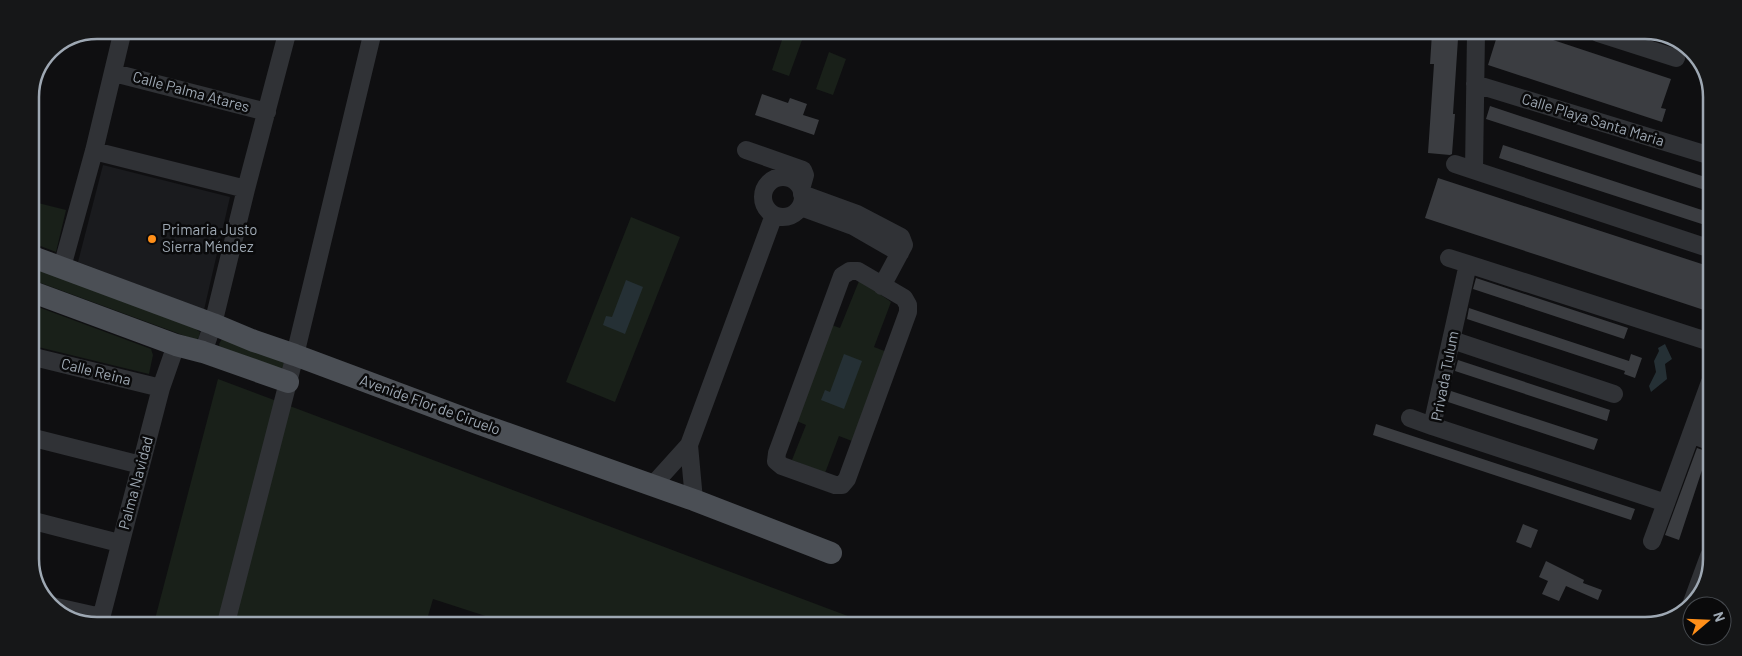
<svg xmlns="http://www.w3.org/2000/svg" width="1742" height="656" font-family="Barlow,sans-serif">
  <style>
    .built { fill: #1a1b1e }
    .green { fill: #192019 }
    .water { fill: #253035 }
    .building { fill: #3b3d41 }
    .lines { fill: none; stroke-linecap: round; stroke-linejoin: round }
    .minor { stroke: #303236; stroke-width: 18 }
    .major { stroke: #4b4f55; stroke-width: 22 }
    .poi-dot { fill: #ff8f19; stroke: #0a0a0b; stroke-width: 2 }
    .labels { text-anchor: middle; stroke-width: 5; stroke-linejoin: round; paint-order: stroke }
    .street-label { font-size: 15px; fill: #9ea8b3; stroke: #0a0a0b }
    .poi-label { font-size: 15px; fill: #9ea8b3; stroke: #0a0a0b; text-anchor: start }
    .rim { fill: none; stroke: #9ea8b3; stroke-width: 2.5 }
  </style>
  <rect width="100%" height="100%" fill="#0f0f11"/>
  <path class="built" d="M103,165l127,32 -26,113 -126,-48z"/>
  <path class="green" d="M784,34l18,6 -13,36 -17,-6z
    M829,52l17,7 -13,36 -17,-6z
    M30,201l36,9 -10,42 -26,-10z
    M631,217l49,20 -65,165 -49,-20z
    M30,266l164,62 6,4 -1,5 -3,3 -166,-61z
    M859,281l7,3 25,18 -17,45 13,5 -35,89 -13,-5 -14,37 -33,-13 14,-35 -14,-6 37,-95 11,4z
    M30,304l121,45 2,6 -4,19 -119,-29z
    M222,339l56,20 7,5 -1,6 -64,-21 -1,-5z
    M218,379l651,245 -362,-1 -74,-24 -7,24h-272z"/>
  <path class="water" d="M626,280l17,7 -18,47 -22,-9 3,-9 6,1z
    M1665,344l7,15 -7,5 2,15 -16,13 -2,-6 7,-14 -2,-11 5,-10 -1,-3z
    M844,354l18,7 -18,48 -23,-9 4,-10 5,2z"/>
  <path class="building" d="M1432,33h23l-1,6h4l-5,75h2l-3,40 -2,1 -22,-2 6,-89h-4z
    M1498,33h34l139,46 -10,29 5,1 -4,13 -174,-57z
    M762,94l26,9 2,-5 17,6 -4,11 16,5 -5,15 -59,-20z
    M1490,106l221,73v13l-225,-73z
    M1503,145l208,68v14l-212,-69z
    M1438,178l273,89 -1,22 -6,21 -279,-92z
    M1476,278l152,50 -4,11 -151,-50z
    M1469,308l160,53 2,-7 11,4 -7,20 -11,-4 1,-3 -158,-52z
    M1458,360l152,50 -3,11 -152,-50z
    M1451,391l147,48 -4,11 -146,-48z
    M1376,424l259,85 -4,11 -258,-85z
    M1697,448l11,4 -29,88 -14,-5z
    M1523,524l15,6 -7,18 -15,-6z
    M1546,561l38,19 -1,3 19,7 -4,10 -32,-14 -7,15 -17,-7 6,-13 -9,-4z"/>
  <g class="lines">
    <path class="minor" d="M1598,33l78,25
      M114,73l153,39
      M1475,84l236,72
      M746,150l57,20 2,5 -4,14
      M94,151l152,38
      M1455,164l256,85
      M1474,170l2,-137
      M763 197a20 20 0 1 1 40 0a20 20 0 1 1-40 0Z
      M802,194l55,20 44,23 3,8 -22,41
      M801,207l52,19 47,27
      M1449,258l19,6
      M62,267l32,-116 29,-121
      M850,271h8l46,27 4,7v7l-61,167 -5,6h-7l-53,-19 -6,-5 1,-8 65,-177z
      M1452,340l162,54
      M203,352l10,-28 33,-135 42,-159
      M30,356l131,32
      M1710,382l-44,121 -234,-77 36,-162 242,78
      M1410,418l22,8
      M1691,434l18,7
      M30,437l111,28
      M689,445l5,55
      M652,486l37,-41 85,-230
      M30,520l89,23
      M1652,541l14,-38
      M1691,605l18,-49
      M52,606l49,11
      M100,622l61,-234 15,-43
      M226,623l69,-268 78,-324"/>
    <path class="major" d="M30,256l183,68 41,17 41,14 182,68 217,77 137,53
      M30,291l146,54 27,7 85,30"/>
  </g>
  <circle class="poi-dot" cx="152" cy="239" r="5"/>
  <g class="labels">
    <g class="street-label">
      <text transform="translate(191 92) rotate(15)" y="5">Calle Palma Atares</text>
      <text transform="translate(1593 120) rotate(17)" y="5">Calle Playa Santa Maria</text>
      <text transform="translate(96 372) rotate(14)" y="5">Calle Reina</text>
      <text transform="translate(1445 376) rotate(-79)" y="5">Privada Tulum</text>
      <text transform="translate(430 405) rotate(20)" y="5">Avenide Flor de Ciruelo</text>
      <text transform="translate(136 483) rotate(-75)" y="5">Palma Navidad</text>
    </g>
    <g class="poi-label">
      <text x="162" y="235">Primaria Justo<tspan x="162" dy="17">Sierra Méndez</tspan></text>
    </g>
  </g>
  <path d="M0 0H1742V656H0ZM97 39H1645A58 58 0 0 1 1703 97V559A58 58 0 0 1 1645 617H97A58 58 0 0 1 39 559V97A58 58 0 0 1 97 39Z" fill="#161718" fill-rule="evenodd"/>
  <path class="rim" d="M97 39H1645A58 58 0 0 1 1703 97V559A58 58 0 0 1 1645 617H97A58 58 0 0 1 39 559V97A58 58 0 0 1 97 39Z"/>
  <g transform="translate(1707 621) rotate(71)"><circle r="24" fill="#0a0a0b" stroke="#45494e"/>
  <path d="M0-4L9 19L0 12L-9 19Z" fill="#ff8f19"/>
  <text y="-8" font-size="14" font-weight="bold" text-anchor="middle" fill="#9ea8b3">N</text>
  </g>
</svg>
